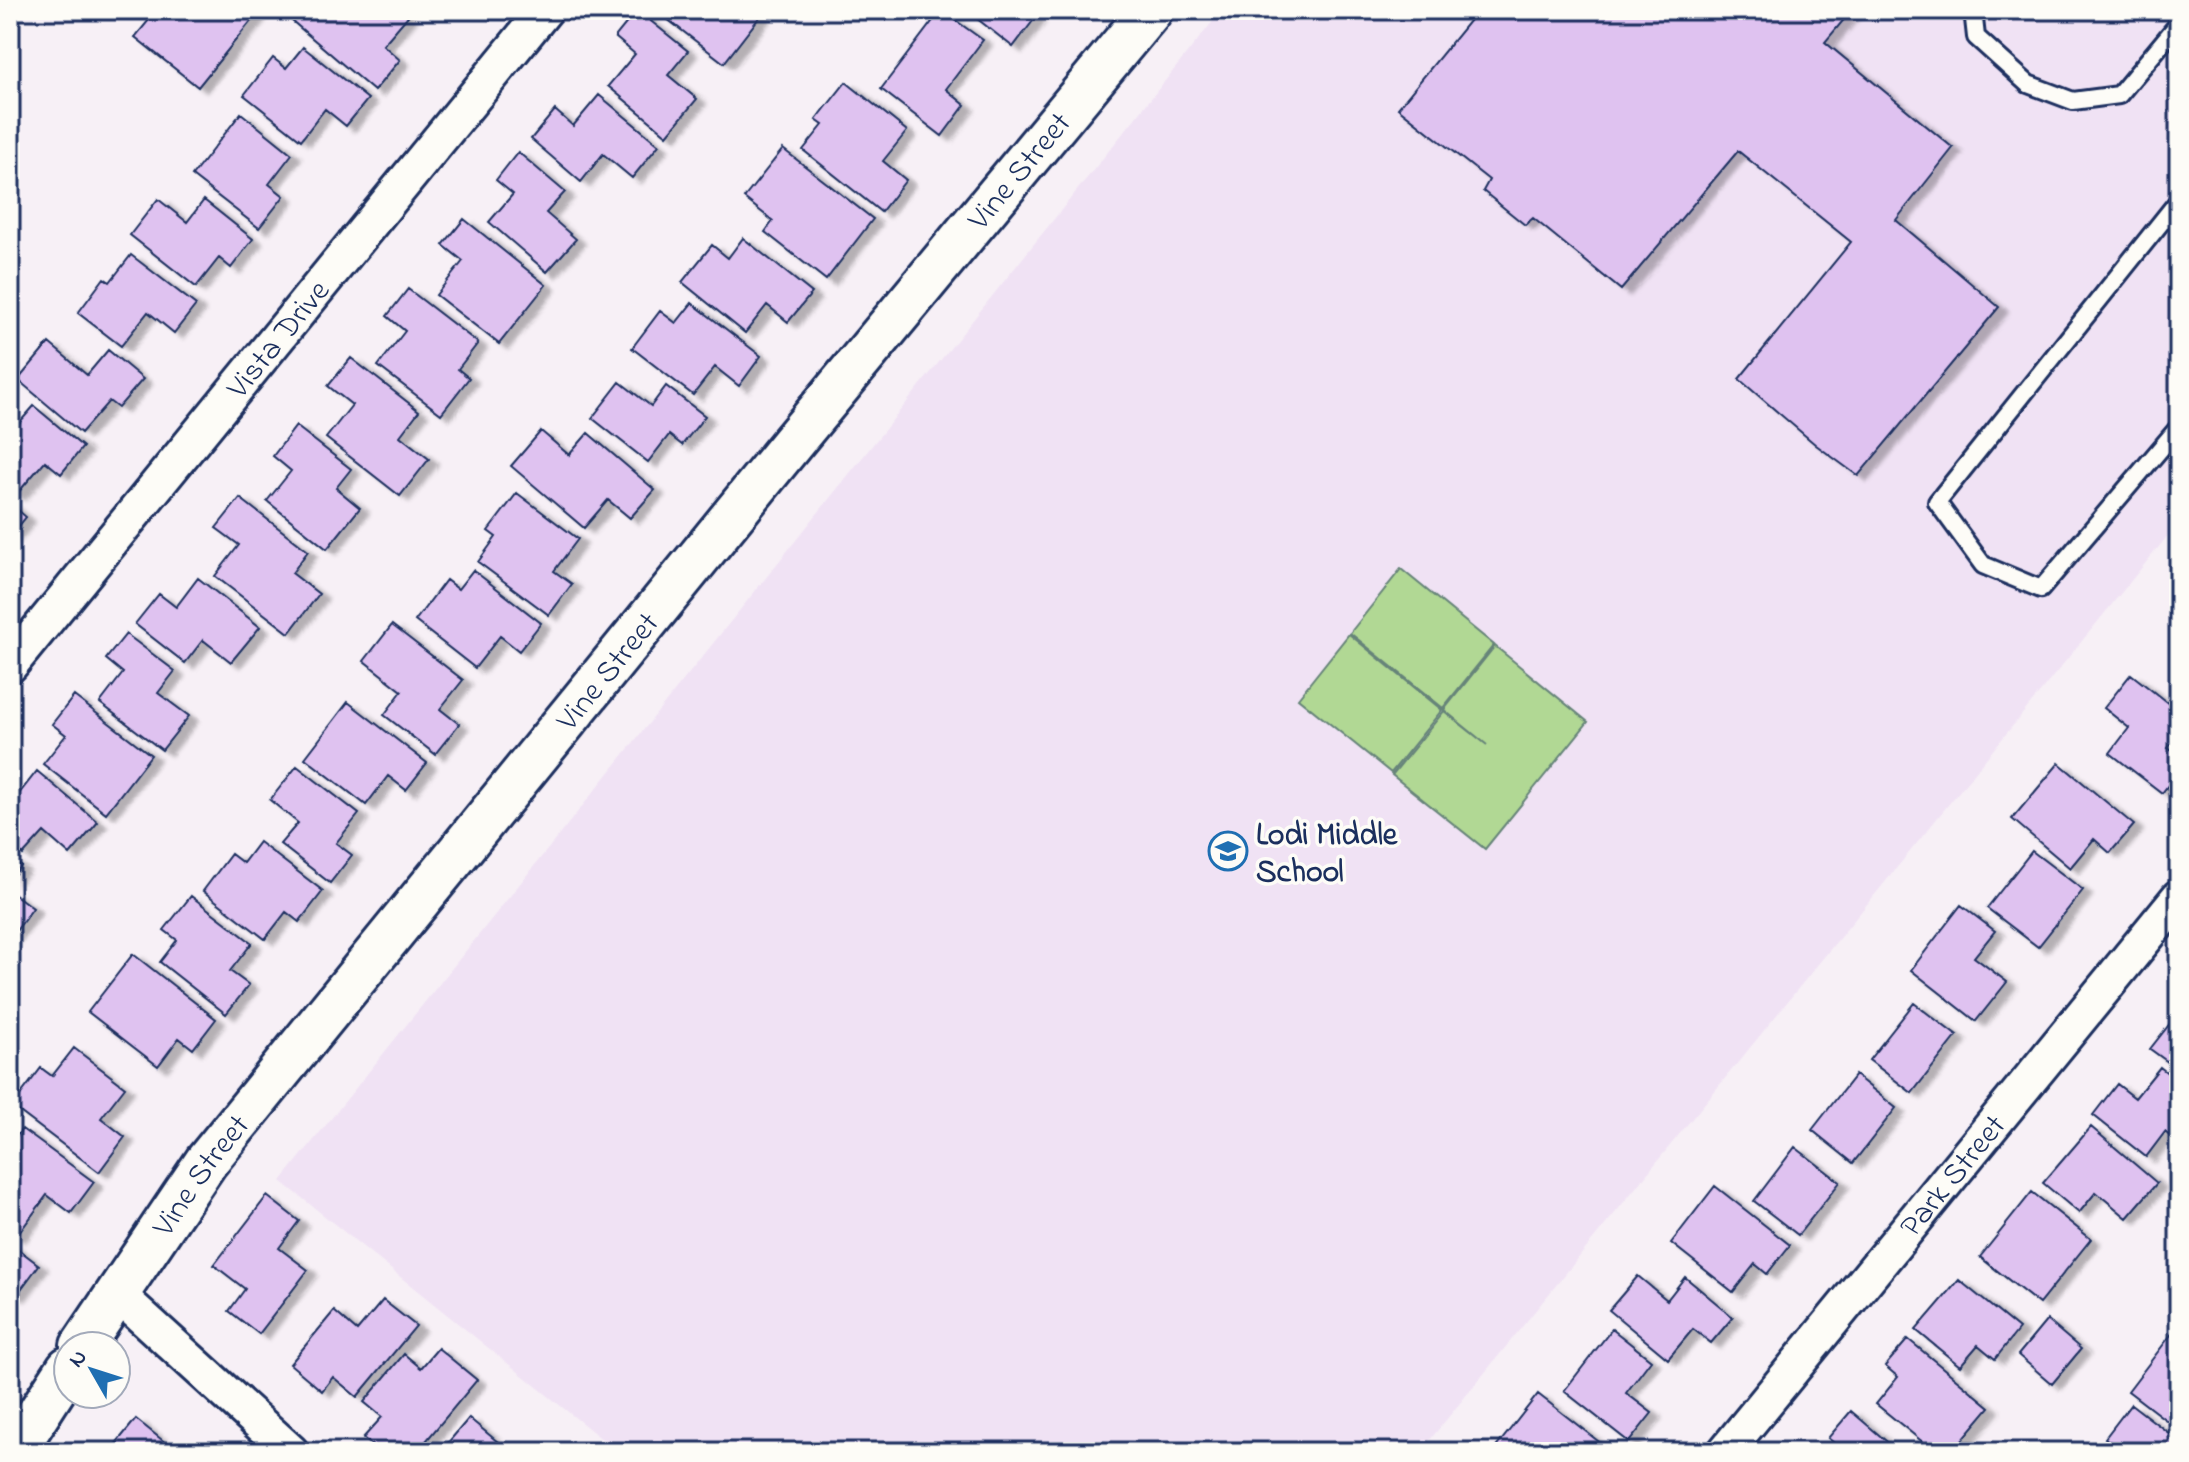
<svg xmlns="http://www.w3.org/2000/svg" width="2189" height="1462" font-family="'Indie Flower',sans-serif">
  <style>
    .built { fill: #f0e2f4 }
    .green { fill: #b1d894; stroke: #668479; stroke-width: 2 }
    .building { fill: #dfc2f0; stroke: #1b2f5e; stroke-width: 2; filter: url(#shadow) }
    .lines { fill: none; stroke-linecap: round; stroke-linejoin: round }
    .service-casing { stroke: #1b2f5e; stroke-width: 22 }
    .minor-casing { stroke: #1b2f5e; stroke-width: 40 }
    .tertiary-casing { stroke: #1b2f5e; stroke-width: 48 }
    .service { stroke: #fdfcf7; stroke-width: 16 }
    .minor { stroke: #fdfcf7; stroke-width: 34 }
    .tertiary { stroke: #fdfcf7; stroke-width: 42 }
    .labels { text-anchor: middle; stroke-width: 7; stroke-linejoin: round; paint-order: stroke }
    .street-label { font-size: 32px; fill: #1b2f5e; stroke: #fdfcf7 }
    .poi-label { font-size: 32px; font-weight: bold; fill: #1b2f5e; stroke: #fdfcf7; text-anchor: start }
  </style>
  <defs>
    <filter id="shadow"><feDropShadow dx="9" dy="5" stdDeviation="2" flood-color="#0004"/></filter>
  </defs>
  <rect width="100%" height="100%" fill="#f7f0f6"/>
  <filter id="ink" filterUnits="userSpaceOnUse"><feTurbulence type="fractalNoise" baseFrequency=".0125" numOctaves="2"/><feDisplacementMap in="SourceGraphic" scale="16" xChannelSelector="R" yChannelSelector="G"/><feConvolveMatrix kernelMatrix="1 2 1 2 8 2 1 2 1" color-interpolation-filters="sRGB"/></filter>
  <g filter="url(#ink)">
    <path class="built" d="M1222,10h957v512l-759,930h-802l-337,-271z"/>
    <path class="green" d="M1401,569l93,76 -51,63 -93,-75z
      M1349,634l93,76 -51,63 -93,-75z
      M1495,646l93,76 -103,127 -93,-74 52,-64 43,34 -43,-35z"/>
    <path class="building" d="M157,10h103l-62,77 -63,-50z
      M299,10h101l8,6 -25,29 17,15 -26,31 -83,-71z
      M637,10l51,41 -20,24 29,24 -30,36 -59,-49 27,-32 -20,-17z
      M666,10h99l-41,53 -62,-48z
      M941,10l42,30 -37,49 19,16 -23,31 -61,-47z
      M966,10h62l8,7 -23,30z
      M1478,10h374l-27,32 128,106 -57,72 103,87 -141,169 -42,-31 -77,-66 112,-137 -113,-91 -117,139 -88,-72 -8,7 -42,-34 6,-11 -91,-72z
      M303,47l65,52 -22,27 -21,-17 -24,31 -57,-45 29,-37 13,10z
      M846,82l61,49 -24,30 23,19 -25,32 -78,-62 20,-25 -7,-5z
      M599,95l60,50 -27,33 -29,-24 -22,28 -50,-43 24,-29 18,16z
      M241,113l51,41 -23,30 15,12 -25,32 -67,-52z
      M783,149l90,70 -47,61 -61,-48 8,-11 -29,-23z
      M518,152l47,40 -19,21 30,26 -29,33 -58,-50 24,-28 -17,-14z
      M158,199l29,23 17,-22 49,39 -22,29 -12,-10 -23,29 -66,-52z
      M464,219l82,66 -47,59 -63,-49 27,-34 -20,-16z
      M743,238l69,55 -24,29 -21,-17 -22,28 -63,-51 30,-37 16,13z
      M131,255l65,50 -22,28 -26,-21 -27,34 -43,-33 26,-35 6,4z
      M408,289l70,54 -20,26 11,9 -28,36 -63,-48 27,-35 -18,-15z
      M692,303l69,53 -22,30 -24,-19 -22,28 -61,-47 28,-37 16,12z
      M49,343l38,32 21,-25 35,29 -25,29 -9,-7 -28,32 -63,-53z
      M351,358l68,53 -19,25 29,23 -29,37 -74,-58 26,-33 -24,-19z
      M620,382l31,24 15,-20 39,30 -23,29 -13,-10 -21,27 -56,-44z
      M34,406l49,41 -22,27 -16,-13 -29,34 -6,-5v-61l2,2z
      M296,426l55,43 -15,19 24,20 -33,41 -60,-48 24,-30 -18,-15z
      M541,431l28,24 19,-22 67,57 -25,28 -22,-18 -24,28 -73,-62z
      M517,493l61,46 -24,32 18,13 -23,31 -71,-53 18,-25 -8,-6z
      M240,498l68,53 -16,22 27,21 -30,39 -74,-57 24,-31 -23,-17z
      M10,503l16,14 -16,20z
      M473,570l68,53 -22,28 -19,-15 -25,32 -60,-47 31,-41 12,9z
      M198,578l62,49 -29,35 -28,-22 -18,23 -50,-39 24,-30 17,13z
      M392,625l71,55 -23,29 19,15 -24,30 -51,-39 18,-24 -38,-30z
      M126,634l49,37 -17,22 31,23 -27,34 -62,-47 23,-30 -17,-14z
      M2131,674l48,38v22l-11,14 11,8v15l-17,22 -52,-40 19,-25 -25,-20z
      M74,696l77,59 -45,58 -63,-49 23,-29 -14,-11z
      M348,702l79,61 -21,27 -18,-14 -22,29 -61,-47z
      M2059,763l75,62 -24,28 -16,-14 -24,29 -58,-49z
      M297,766l62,48 -23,29 16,12 -22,28 -50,-39 18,-21 -28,-23z
      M37,771l61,51 -28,33 -26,-23 -21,23 -13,-11v-47l4,3z
      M259,842l64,49 -24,31 -13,-10 -21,27 -62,-48 28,-37 12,9z
      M2032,851l51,39 -45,57 -51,-39z
      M10,858l11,8 -11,14z
      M10,891l23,17 -23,31z
      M191,896l61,47 -22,28 19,14 -23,29 -66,-52 17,-22 -13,-10z
      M1961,905l34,26 -21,26 33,25 -31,39 -65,-51z
      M133,954l83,65 -23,30 -14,-11 -21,28 -70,-54z
      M1914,1003l43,33 -45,57 -43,-33z
      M2172,1021l7,6v43l-29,-21z
      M74,1048l51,39 -24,31 24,19 -26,35 -87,-66 29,-38 11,8z
      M2160,1067l19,15v62l-14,-12 -19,25 -53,-42 24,-31 18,14z
      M1855,1075l41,33 -43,55 -41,-33z
      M2091,1127l66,56 -30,35 -31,-26 -17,21 -36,-30z
      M22,1129l72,53 -23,31 -24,-18 -31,42 -6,-5v-87z
      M1795,1147l45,35 -42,53 -44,-34z
      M1715,1186l75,59 -23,29 -12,-10 -22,28 -62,-49z
      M2032,1192l59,47 -52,65 -59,-47z
      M267,1196l32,25 -20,27 29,22 -49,64 -30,-23 16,-22 -31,-24z
      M10,1243l29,22 -23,31 -6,-4z
      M1638,1276l29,24 18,-23 48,40 -22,26 -18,-14 -25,30 -59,-49z
      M1959,1280l60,49 -24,30 -17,-14 -18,21 -44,-36z
      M383,1300l33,26 -59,71 -24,-20 -11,14 -32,-27 44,-53 23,20z
      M2047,1320l34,29 -29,35 -34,-29z
      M1612,1329l39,31 -25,33 26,20 -23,29 -65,-51z
      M2173,1332l6,4v94l-51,-39z
      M1908,1339l82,68 -38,45h-17l-59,-48 22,-27 -13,-11z
      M438,1348l39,32 -60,72h-37l-17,-14 19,-21 -18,-15 40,-48 17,14z
      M1538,1394l74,58h-115l-3,-2z
      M2131,1404l48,37v11h-56l-18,-14z
      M1851,1411l48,41h-54l-17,-14z
      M469,1418l41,34h-70z
      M136,1419l41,33h-68z"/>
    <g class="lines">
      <g class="service-casing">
        <path id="service" d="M1973,10l3,27 52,47 45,17 46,-6 60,-72
          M2179,200l-242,302 46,63 58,24 138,-162"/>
      </g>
      <g class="minor-casing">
        <g id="minor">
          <path id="s1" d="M10,665l535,-655"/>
          <path d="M116,1293l175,159"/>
          <path id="s2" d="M1725,1452l454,-555"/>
        </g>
      </g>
      <g class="tertiary-casing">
        <g id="tertiary">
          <path id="s3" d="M82,1346l124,-184 586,-719 359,-433"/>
          <path d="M14,1452l54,-84"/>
        </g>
      </g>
      <use href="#service" class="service"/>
      <use href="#minor" class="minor"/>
      <use href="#tertiary" class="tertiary"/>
    </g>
  </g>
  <defs>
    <g id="school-ring" transform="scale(2)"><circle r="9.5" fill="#fdfcf7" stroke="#1f6fb2" stroke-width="1.5"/><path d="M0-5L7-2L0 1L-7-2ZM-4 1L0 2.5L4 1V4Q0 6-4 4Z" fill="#1f6fb2"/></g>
  </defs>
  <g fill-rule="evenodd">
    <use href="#school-ring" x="1228" y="851"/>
  </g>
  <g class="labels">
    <g class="street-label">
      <text dy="11" stroke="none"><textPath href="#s3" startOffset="1504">Vine Street</textPath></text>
      <text dy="11" stroke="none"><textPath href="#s1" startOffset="422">Vista Drive</textPath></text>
      <text dy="11" stroke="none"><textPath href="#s3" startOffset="856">Vine Street</textPath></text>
      <text dy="11" stroke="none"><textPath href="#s2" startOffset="358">Park Street</textPath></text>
      <text dy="11" stroke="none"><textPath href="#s3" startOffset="208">Vine Street</textPath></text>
    </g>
    <g class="poi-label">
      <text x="1256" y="844">Lodi Middle<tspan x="1256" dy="37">School</tspan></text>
    </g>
  </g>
  <rect width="2189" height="1462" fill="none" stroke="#fdfcf7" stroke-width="40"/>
  <rect x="20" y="20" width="2149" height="1422" fill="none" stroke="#1b2f5e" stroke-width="3" filter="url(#ink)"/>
  <g transform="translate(92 1370) rotate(309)"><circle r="38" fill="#fdfcf7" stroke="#a3aaba" stroke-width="2"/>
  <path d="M0-6L14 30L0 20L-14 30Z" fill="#1f6fb2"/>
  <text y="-12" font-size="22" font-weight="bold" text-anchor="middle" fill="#1b2f5e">N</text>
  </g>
</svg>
